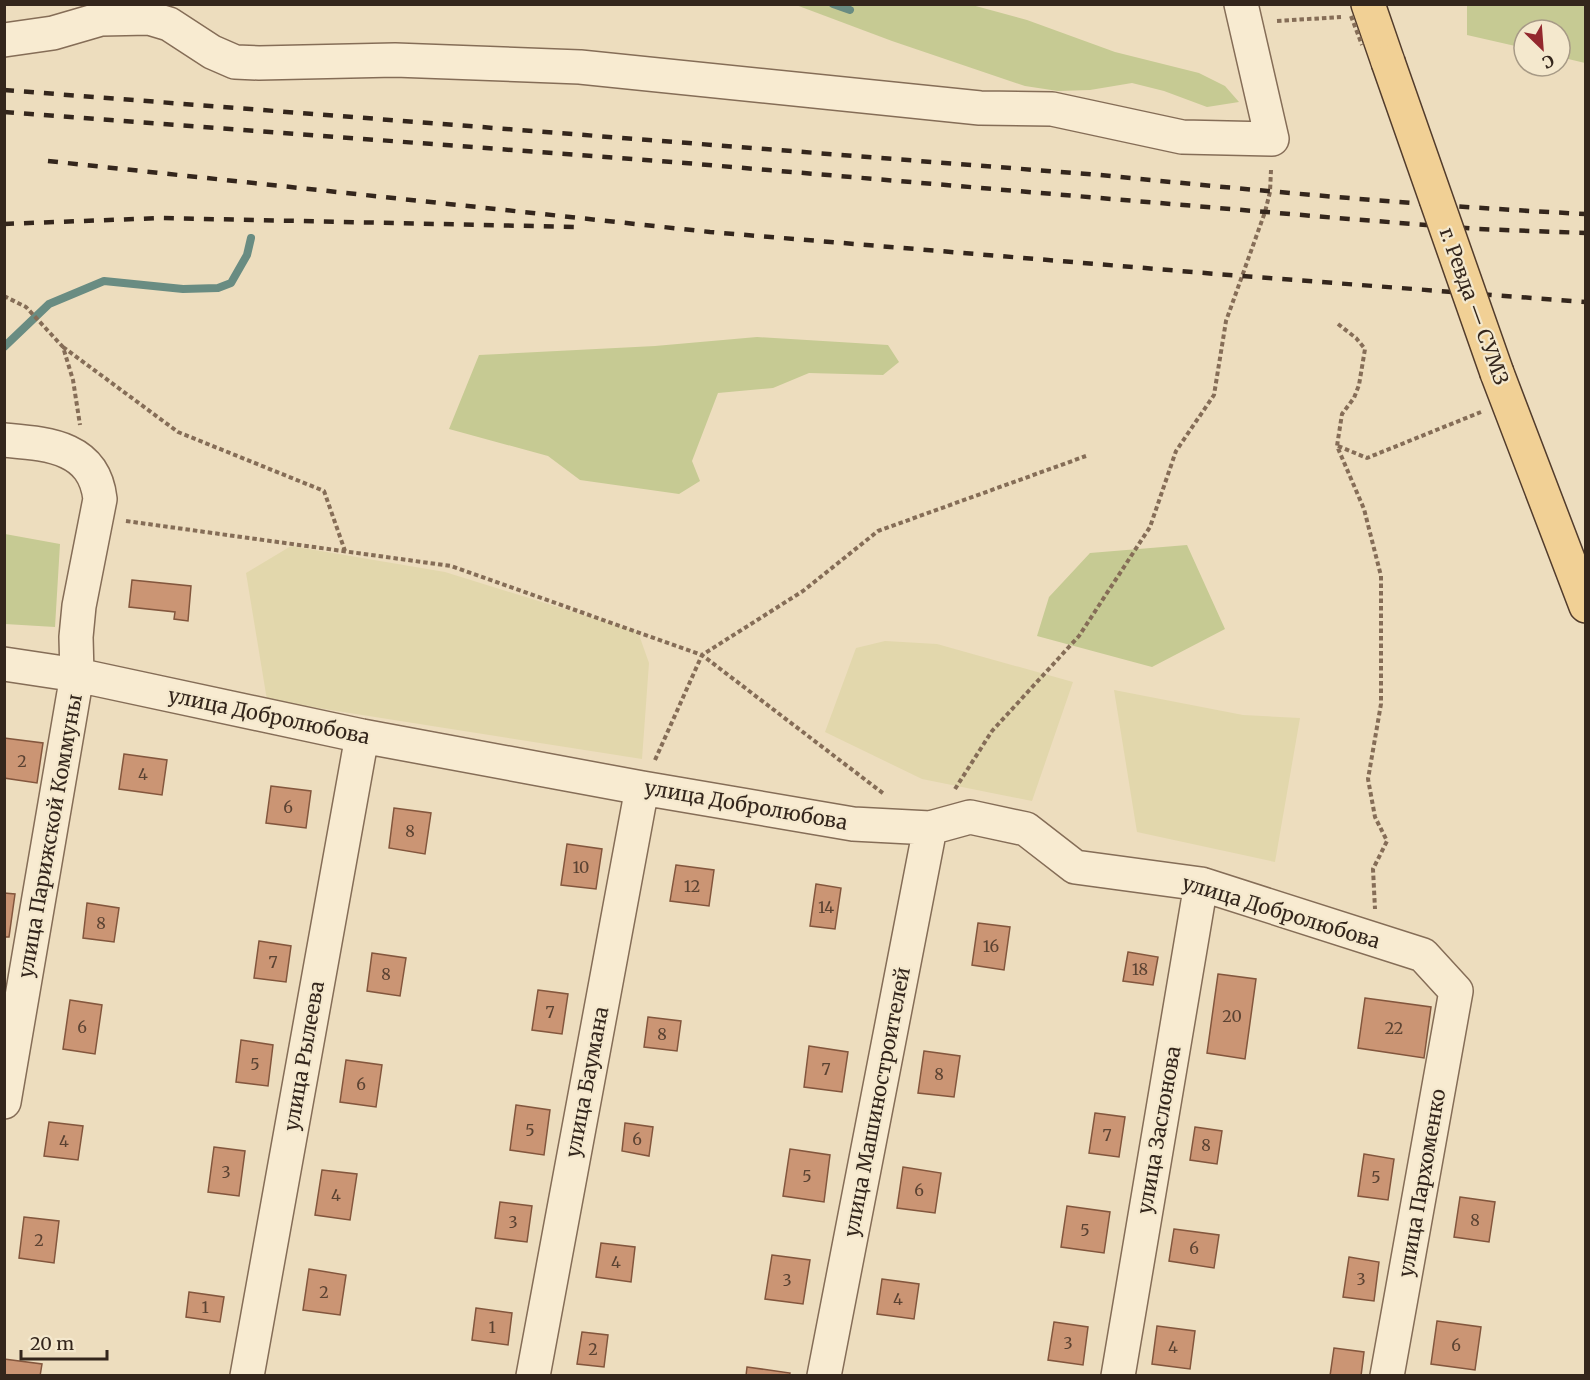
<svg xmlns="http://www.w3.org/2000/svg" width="1590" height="1380" font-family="Merriweather,serif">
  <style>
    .farmland { fill: #e2d7ac }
    .green { fill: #c6ca93 }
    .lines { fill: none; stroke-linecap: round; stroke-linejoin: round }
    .stream { stroke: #698c82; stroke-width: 8 }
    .building { fill: #cb9574; stroke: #83563d; stroke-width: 1.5 }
    .minor-casing { stroke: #856d57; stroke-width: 36 }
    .major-casing { stroke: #523c2c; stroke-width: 36 }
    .path { stroke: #856d57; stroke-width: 4; stroke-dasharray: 4.5 3; stroke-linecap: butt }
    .minor { stroke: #f8ebd1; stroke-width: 33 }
    .major { stroke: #f1d095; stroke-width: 33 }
    .rail { stroke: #34261c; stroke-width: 4.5; stroke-dasharray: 10 10; stroke-linecap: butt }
    .major-bridge-casing { stroke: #523c2c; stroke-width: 36; stroke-linecap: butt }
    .path-bridge { stroke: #856d57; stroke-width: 4; stroke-dasharray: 4.5 3; stroke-linecap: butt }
    .major-bridge { stroke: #f1d095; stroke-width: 33 }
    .labels { text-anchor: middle; stroke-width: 4.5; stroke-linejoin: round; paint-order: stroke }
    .number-label { font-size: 16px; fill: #5a4232 }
    .street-label { font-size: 20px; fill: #34261c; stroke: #f4e8cd }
  </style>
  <rect width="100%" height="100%" fill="#edddbe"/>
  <path class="farmland" d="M291,546l154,26 193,60 11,31 -7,96 -375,-59 -21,-127z
    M885,641l52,3 136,38 -41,119 -110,-22 -97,-47 31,-84z
    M1114,690l129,25 57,3 -25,144 -138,-30z"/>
  <path class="green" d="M796,5h176l55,15 88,32 84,21 26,13 14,16 -32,5 -43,-16 -32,-8 -42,7 -32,1 -33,-5 -133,-45z
    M1467,5h118v58l-25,-6v-27h-36v18l-57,-13z
    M757,337l131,8 11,17 -16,13 -74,-2 -36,15 -55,5 -26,68 8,20 -21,13 -99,-14 -32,-24 -99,-27 30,-74 176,-9z
    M5,534l55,10 -5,83 -50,-3z
    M1187,545l38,84 -73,38 -115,-31 12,-39 41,-44z"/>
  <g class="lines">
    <path class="stream" d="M833,4l17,6
      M4,347l45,-43 55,-23 79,8 35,-1 13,-5 16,-28 4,-17"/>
  </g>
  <path class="building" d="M132,580l59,6 -3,35 -14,-2 1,-7 -46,-5z
    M4,738l39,5 -6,40 -33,-5z
    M124,754l43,6 -5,35 -43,-6z
    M271,786l40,5 -5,37 -40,-5z
    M394,808l37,5 -6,41 -36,-6z
    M567,844l35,5 -6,40 -35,-4z
    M676,865l38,5 -5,36 -39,-5z
    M816,884l25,4 -6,41 -25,-3z
    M4,893l11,1 -6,43h-5z
    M87,903l32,5 -5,34 -31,-4z
    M978,923l32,4 -6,43 -32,-5z
    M259,941l32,5 -5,36 -32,-4z
    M1128,952l30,5 -5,28 -30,-4z
    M372,953l34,5 -6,38 -33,-5z
    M1218,974l38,5 -11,80 -38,-6z
    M538,990l30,4 -6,40 -30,-4z
    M1365,998l66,9 -7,51 -66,-10z
    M70,1000l32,5 -7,49 -32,-5z
    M648,1017l33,4 -4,30 -33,-4z
    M241,1040l32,5 -5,41 -32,-4z
    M809,1046l39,6 -6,40 -38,-5z
    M924,1051l36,5 -6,41 -36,-4z
    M346,1060l36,5 -6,42 -36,-5z
    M516,1105l34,5 -6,45 -34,-5z
    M1095,1113l30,4 -6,40 -30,-4z
    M49,1122l34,4 -5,34 -34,-4z
    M625,1123l28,4 -4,29 -27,-5z
    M1195,1127l27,4 -5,33 -27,-4z
    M214,1147l31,4 -6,45 -31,-4z
    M790,1149l40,6 -6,47 -41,-6z
    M1364,1154l30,5 -6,41 -30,-4z
    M903,1167l38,6 -6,40 -38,-5z
    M322,1170l35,4 -7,46 -35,-5z
    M1460,1197l35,5 -6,40 -35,-5z
    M500,1202l32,4 -5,36 -32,-4z
    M1067,1206l43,6 -6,41 -43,-6z
    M24,1217l35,4 -5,42 -35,-5z
    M1174,1229l45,6 -5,33 -45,-7z
    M601,1243l34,4 -4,35 -35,-5z
    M772,1255l38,5 -7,44 -38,-5z
    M1349,1257l30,5 -5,39 -31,-4z
    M309,1269l37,6 -6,40 -37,-5z
    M882,1279l37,5 -5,35 -37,-5z
    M189,1292l35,5 -4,25 -34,-5z
    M476,1308l36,5 -4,32 -36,-5z
    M1437,1321l44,6 -6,43 -44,-6z
    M1054,1322l34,5 -5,38 -35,-5z
    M1157,1326l38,5 -5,38 -38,-5z
    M582,1332l26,3 -4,32 -27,-3z
    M1334,1348l30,4 -3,24h-31z
    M4,1359l38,5 -2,12h-36z
    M747,1367l43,6 -1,3h-43z"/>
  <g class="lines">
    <g class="minor-casing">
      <path id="minor" d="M4,40l49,-7 48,-14 48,-1 20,6 43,28 23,10 24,1 136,-3 185,7 400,41 72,1 130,28 90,2 -31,-135
        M4,440c43,4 90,6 96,59l-21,107 -3,31 1,38 -73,427
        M4,664l73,11 285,61 280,52 211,36 77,4 40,-11 56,12 49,38 126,17 222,71 33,36 -69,385
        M247,1376l115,-640
        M533,1376l109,-588
        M824,1376l106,-548
        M1118,1376l83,-492"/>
    </g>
    <g class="major-casing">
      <path id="major" d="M1368,4l20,58
        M1497,373l89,233"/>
    </g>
    <path class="path" d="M1277,21l64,-4
      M4,296l22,11 37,40 10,33 7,45
      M1338,324l18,14 9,11 -6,36 -5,13 -12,16 -5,32 27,63 17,67v128l-13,75 7,38 12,24 -14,28 2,40
      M63,347l115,85 146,59 21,60
      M1338,446l29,12 114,-46
      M126,521l325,45 251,89 182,139
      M655,760l47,-105 101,-64 75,-60 208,-75
      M955,789l37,-58 87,-95 71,-109 26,-76 38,-56 12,-74 39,-109 5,-20 1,-22"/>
    <use href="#minor" class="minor"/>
    <use href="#major" class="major"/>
    <path class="rail" d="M4,90l1096,85c161,16 323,31 486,39
      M4,112l681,51 664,56 130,10 107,4
      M48,161l662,71 531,44 345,26
      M4,224l157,-6 416,9"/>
    <g class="major-bridge-casing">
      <path id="major-bridge" d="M1388,62l109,311"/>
    </g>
    <path class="path-bridge" d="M1351,16l11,29"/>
    <use href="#major-bridge" class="major-bridge"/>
  </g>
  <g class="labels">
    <g class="number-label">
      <text x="22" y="767">2</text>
      <text x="143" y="780">4</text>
      <text x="288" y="813">6</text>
      <text x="410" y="837">8</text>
      <text x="581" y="873">10</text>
      <text x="692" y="892">12</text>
      <text x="826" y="913">14</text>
      <text x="101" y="929">8</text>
      <text x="991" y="952">16</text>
      <text x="273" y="968">7</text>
      <text x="1140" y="975">18</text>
      <text x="386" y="980">8</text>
      <text x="550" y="1018">7</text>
      <text x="1232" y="1022">20</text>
      <text x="82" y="1033">6</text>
      <text x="1394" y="1034">22</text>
      <text x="662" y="1040">8</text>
      <text x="255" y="1070">5</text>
      <text x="826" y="1075">7</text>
      <text x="939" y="1080">8</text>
      <text x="361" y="1090">6</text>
      <text x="530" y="1136">5</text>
      <text x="1107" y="1141">7</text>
      <text x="637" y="1145">6</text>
      <text x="64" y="1147">4</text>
      <text x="1206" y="1151">8</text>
      <text x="226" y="1178">3</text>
      <text x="807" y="1182">5</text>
      <text x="1376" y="1183">5</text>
      <text x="919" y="1196">6</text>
      <text x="336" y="1201">4</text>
      <text x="1475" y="1226">8</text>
      <text x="513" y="1228">3</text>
      <text x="1085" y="1236">5</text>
      <text x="39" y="1246">2</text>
      <text x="1194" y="1254">6</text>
      <text x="616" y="1268">4</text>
      <text x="1361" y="1285">3</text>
      <text x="787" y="1286">3</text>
      <text x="324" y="1298">2</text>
      <text x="898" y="1305">4</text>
      <text x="205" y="1313">1</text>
      <text x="492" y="1333">1</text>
      <text x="1068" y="1349">3</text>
      <text x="1456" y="1351">6</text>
      <text x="1173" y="1353">4</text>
      <text x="593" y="1355">2</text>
    </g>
    <g class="street-label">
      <text transform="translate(1474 306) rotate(70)" y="7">г. Ревда — СУМЗ</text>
      <text transform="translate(269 716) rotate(12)" y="7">улица Добролюбова</text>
      <text transform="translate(746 805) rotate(10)" y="7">улица Добролюбова</text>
      <text transform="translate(50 836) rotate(-80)" y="7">улица Парижской Коммуны</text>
      <text transform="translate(1281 912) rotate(17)" y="7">улица Добролюбова</text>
      <text transform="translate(304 1056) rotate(-80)" y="7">улица Рылеева</text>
      <text transform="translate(587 1082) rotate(-79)" y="7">улица Баумана</text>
      <text transform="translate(877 1102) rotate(-79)" y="7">улица Машиностроителей</text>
      <text transform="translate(1159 1130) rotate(-80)" y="7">улица Заслонова</text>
      <text transform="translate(1422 1183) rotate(-80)" y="7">улица Пархоменко</text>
    </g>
  </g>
  <rect width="1590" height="1380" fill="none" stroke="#34261c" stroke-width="12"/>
  <g transform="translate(1542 48) rotate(155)"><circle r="28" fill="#f4e8cd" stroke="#a79a86" stroke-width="1.5"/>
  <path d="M0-4.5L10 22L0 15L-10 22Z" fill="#93282d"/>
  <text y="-9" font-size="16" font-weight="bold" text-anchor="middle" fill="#34261c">С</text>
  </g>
  <path d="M21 1350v9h86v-9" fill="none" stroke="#34261c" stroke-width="3"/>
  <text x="30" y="1350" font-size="18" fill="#34261c" stroke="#f4e8cd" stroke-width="4.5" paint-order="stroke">20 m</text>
</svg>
